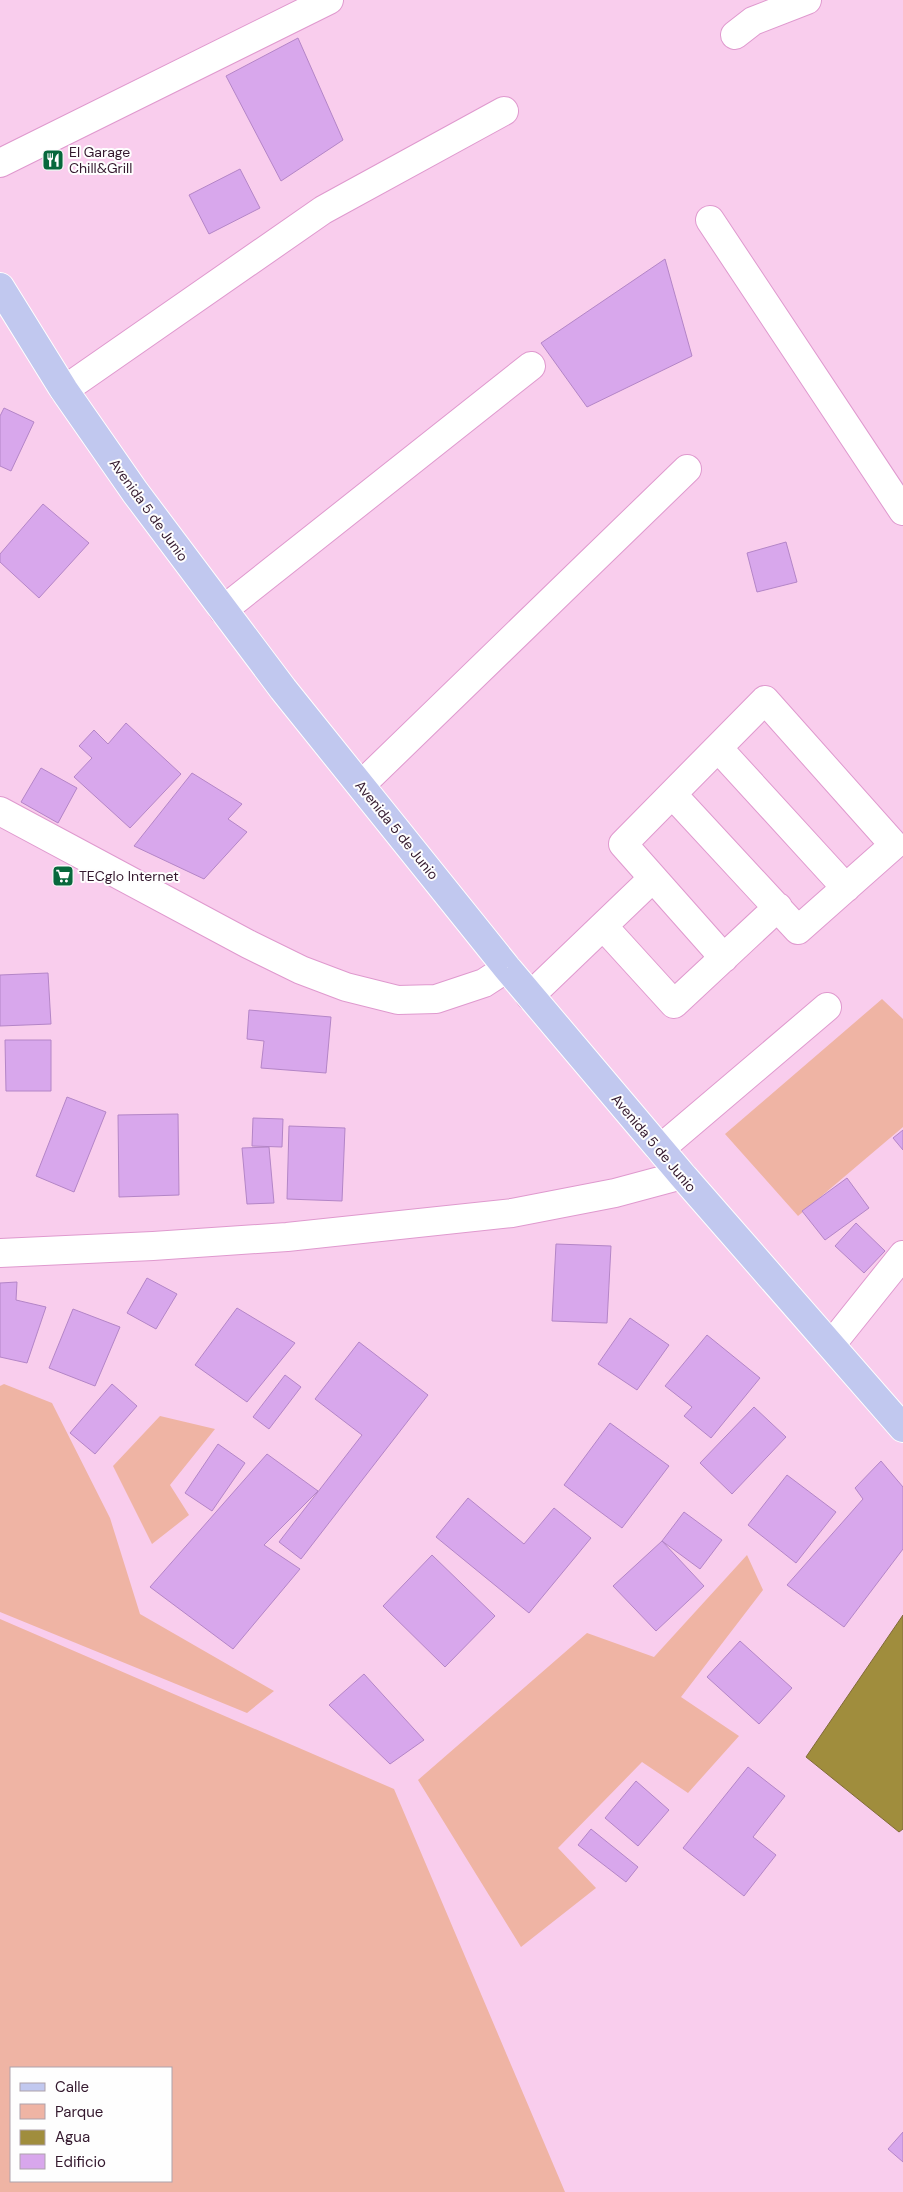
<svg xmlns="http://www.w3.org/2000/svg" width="903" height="2192" font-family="'DM Sans',sans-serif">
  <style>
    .green { fill: #efb4a4; fill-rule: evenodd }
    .water { fill: #a08d3d; stroke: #806a38 }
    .building { fill: #d8a7ec; stroke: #b485c7 }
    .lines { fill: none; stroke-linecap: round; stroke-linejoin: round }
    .minor-casing { stroke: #df99ce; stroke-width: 30 }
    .major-casing { stroke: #fff; stroke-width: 30 }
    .minor { stroke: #fff; stroke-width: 28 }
    .major { stroke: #c1c8ef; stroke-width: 28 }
    .labels { text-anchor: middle; stroke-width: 4; stroke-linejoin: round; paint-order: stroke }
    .poi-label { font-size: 14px; fill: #34192e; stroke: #fefefe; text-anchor: start }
    .street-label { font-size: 14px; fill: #34192e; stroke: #fefefe }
  </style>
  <rect width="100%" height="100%" fill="#f9cded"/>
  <path class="green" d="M882,999l21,20v108l-105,89 -73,-82z
    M4,1384l48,19 58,115 30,96 134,77 -27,22 -247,-101v-226z
    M160,1416l55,13 -45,56 19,30 -37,29 -39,-78z
    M747,1555l16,35 -82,107 58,39 -51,57 -46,-31 -84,86 38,40 -75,59 -103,-167 169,-147 67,24z
    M0,1619l394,170 171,403h-565zM11,2068h160v113h-160z"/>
  <path class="water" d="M903,1615v214l-4,3 -93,-75z"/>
  <path class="building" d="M298,38l45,102 -62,41 -55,-105z
    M240,169l20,39 -51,26 -20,-39z
    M665,259l27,97 -105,51 -46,-64z
    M4,408l30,14 -23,49 -11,-5v-50z
    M43,504l46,39 -50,55 -39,-36v-8z
    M786,542l11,40 -40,10 -10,-39z
    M126,723l55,51 -51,54 -56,-51 18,-19 -13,-12 15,-16 14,14z
    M41,768l36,20 -19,35 -37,-21z
    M192,773l50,31 -14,15 19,13 -43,47 -70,-33z
    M48,973l3,51 -51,2v-51z
    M249,1010l82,7 -5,56 -65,-5 3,-27 -17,-2z
    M5,1040h46v51h-45z
    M67,1097l39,15 -32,80 -38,-16z
    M178,1114l1,81 -60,2 -1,-82z
    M253,1118l30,1 -1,28 -30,-1z
    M289,1126l56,2 -3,73 -55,-2z
    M903,1130v20l-10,-12z
    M269,1147l5,56 -27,1 -5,-56z
    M847,1178l22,30 -44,32 -23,-29z
    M856,1223l29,28 -21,22 -29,-27z
    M556,1244l55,2 -4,77 -55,-2z
    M147,1278l30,16 -21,35 -29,-16z
    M17,1282l-1,18 30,7 -19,56 -27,-6v-74z
    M237,1308l58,35 -48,59 -52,-37z
    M73,1309l47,18 -25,59 -46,-18z
    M630,1318l39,27 -32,45 -39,-26z
    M707,1335l53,43 -49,60 -27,-22 8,-9 -27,-21z
    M359,1342l69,53 -127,164 -22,-17 83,-107 -47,-36z
    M285,1375l16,12 -32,42 -16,-12z
    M112,1384l25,22 -42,48 -25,-21z
    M754,1407l32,30 -54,57 -32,-31z
    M610,1423l59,43 -47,62 -58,-43z
    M218,1444l27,19 -33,48 -27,-18z
    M267,1454l51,37 -54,54 36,24 -67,80 -83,-62z
    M881,1461l22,26v62l-59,78 -57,-42 76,-86 -8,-11z
    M787,1475l49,37 -40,51 -48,-38z
    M468,1498l56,46 30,-36 37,30 -62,75 -93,-76z
    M684,1512l38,28 -22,29 -38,-28z
    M662,1541l42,45 -48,45 -43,-45z
    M432,1555l63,61 -50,51 -62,-61z
    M740,1641l52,47 -33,36 -52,-47z
    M364,1674l60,66 -34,24 -61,-59z
    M748,1767l37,29 -32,41 23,18 -32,41 -61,-48z
    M636,1781l33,29 -31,36 -33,-28z
    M591,1829l47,38 -12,15 -48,-37z
    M903,2132v30l-15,-13z"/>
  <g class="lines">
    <g class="minor-casing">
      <path id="minor" d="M735,35l18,-14 54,-21
        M0,163l329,-163
        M710,220l193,291
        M64,390l259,-180 181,-99
        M223,610l308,-244
        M718,748l128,140
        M361,785l326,-316
        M673,795l125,135 96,-85 -129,-145 -142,144 101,114
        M0,811l248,133 53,26 45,17 52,13 38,-1 48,-16 23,-15
        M603,926l71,78 104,-97
        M530,996l122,-117
        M660,1149l167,-142
        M0,1253l153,-7 134,-9 225,-24 103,-20 67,-18
        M831,1345l72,-90"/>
    </g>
    <g class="major-casing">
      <path id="major" d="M0,287l64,103 71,102 148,197 224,279 175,207 221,253"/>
    </g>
    <use href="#minor" class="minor"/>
    <use href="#major" class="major"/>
  </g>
  <defs>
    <g id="restaurant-square" transform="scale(1.125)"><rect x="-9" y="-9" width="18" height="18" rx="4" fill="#07683c" stroke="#fefefe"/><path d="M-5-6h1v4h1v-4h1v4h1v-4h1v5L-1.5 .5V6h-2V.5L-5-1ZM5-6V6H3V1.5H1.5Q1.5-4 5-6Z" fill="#fff"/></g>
    <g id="supermarket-square" transform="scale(1.125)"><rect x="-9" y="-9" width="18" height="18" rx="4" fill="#07683c" stroke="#fefefe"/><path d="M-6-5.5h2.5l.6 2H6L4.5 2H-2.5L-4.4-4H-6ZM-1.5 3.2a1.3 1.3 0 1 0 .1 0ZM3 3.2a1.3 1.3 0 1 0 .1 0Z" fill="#fff"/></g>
  </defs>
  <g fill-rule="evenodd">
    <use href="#restaurant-square" x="53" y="160"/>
    <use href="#supermarket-square" x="63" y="876"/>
  </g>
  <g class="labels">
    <g class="poi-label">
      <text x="69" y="157">El Garage<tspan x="69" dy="16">Chill&amp;Grill</tspan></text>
      <text x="79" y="881">TECglo Internet</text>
    </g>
    <g class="street-label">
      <text transform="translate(149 510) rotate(54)" y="5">Avenida 5 de Junio</text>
      <text transform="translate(397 830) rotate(51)" y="5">Avenida 5 de Junio</text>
      <text transform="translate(654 1143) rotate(50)" y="5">Avenida 5 de Junio</text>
    </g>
  </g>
  <rect x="10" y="2067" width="162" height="115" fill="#fefefe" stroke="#ada2ab"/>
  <rect x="20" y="2083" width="25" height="8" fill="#c1c8ef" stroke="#ada2ab"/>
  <text x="55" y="2092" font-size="15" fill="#34192e">Calle</text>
  <rect x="20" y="2104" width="25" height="15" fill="#efb4a4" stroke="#ada2ab"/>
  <text x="55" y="2117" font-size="15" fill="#34192e">Parque</text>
  <rect x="20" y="2130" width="25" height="15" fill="#a08d3d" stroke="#ada2ab"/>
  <text x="55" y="2142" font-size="15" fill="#34192e">Agua</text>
  <rect x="20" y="2154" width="25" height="15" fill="#d8a7ec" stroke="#ada2ab"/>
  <text x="55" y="2167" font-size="15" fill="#34192e">Edificio</text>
</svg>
